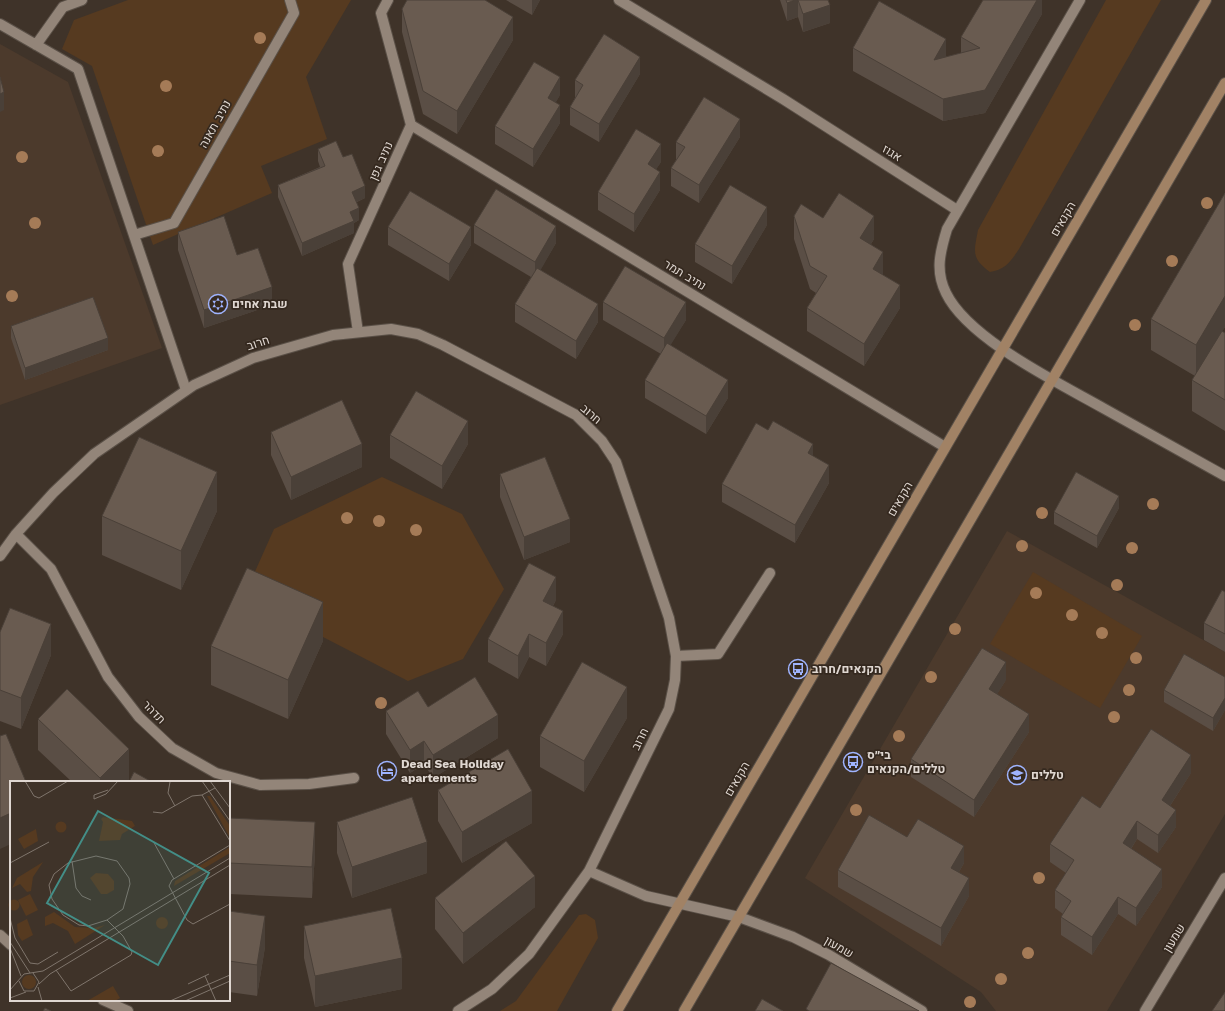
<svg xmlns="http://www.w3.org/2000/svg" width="1225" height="1011" font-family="'Work Sans',Heebo,sans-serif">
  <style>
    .built { fill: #4c3a2c }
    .green { fill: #563a20 }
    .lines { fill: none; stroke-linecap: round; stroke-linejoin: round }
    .service-casing { stroke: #5a5047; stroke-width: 12 }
    .pedestrian-casing { stroke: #5a5047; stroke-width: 12 }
    .minor-casing { stroke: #5a5047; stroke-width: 12 }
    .secondary-casing { stroke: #5a5047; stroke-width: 12 }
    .service { stroke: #938579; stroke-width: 10 }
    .pedestrian { stroke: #938579; stroke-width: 10 }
    .minor { stroke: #938579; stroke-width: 10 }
    .secondary { stroke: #a18265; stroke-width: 10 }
    .tree { fill: #a57b57 }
    .wall { fill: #5a4e45 }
    .shaded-wall { fill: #4a4038 }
    .building { fill: #695b50; stroke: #4a4038 }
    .labels { text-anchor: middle; stroke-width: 3.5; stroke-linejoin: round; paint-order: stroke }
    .street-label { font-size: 12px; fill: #dfd7d1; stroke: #35291f }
    .poi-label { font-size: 12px; font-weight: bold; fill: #dfd7d1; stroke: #35291f; text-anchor: start }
    .inset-road { fill: none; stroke: #7f756c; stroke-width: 1 }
    .view { fill: #438e87; fill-opacity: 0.15; stroke: #438e87; stroke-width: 2 }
    .inset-edge { fill: none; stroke: #dfd7d1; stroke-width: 2 }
  </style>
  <rect width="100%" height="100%" fill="#3f3329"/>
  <path class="built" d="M0,44l68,38 94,266 -162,57z
    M1007,531l218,121v162l-118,197h-111l-15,-19 -176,-114z"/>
  <path class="green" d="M128,0h223l-45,77 21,62 -66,27 11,27 -119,52 -61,-179 -30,-17 12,-29z
    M1106,0h55l-142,249c-8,12 -14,21 -29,23 -19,-14 -16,-20 -12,-42z
    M382,477l80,37 42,75 -41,70 -55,22 -164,-85 30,-67z
    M1033,572l109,64 -42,72 -110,-64z
    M586,914l9,6 3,18 -41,73h-57l16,-10 63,-86z"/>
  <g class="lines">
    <g class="service-casing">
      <path id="service" d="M676,656l42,-2 52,-81"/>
    </g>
    <g class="pedestrian-casing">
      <path id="pedestrian" d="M0,24l78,45 108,321
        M36,45l27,-38 19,-7
        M411,125l534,322
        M134,235l40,-12 120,-210 -4,-13
        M358,332l-10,-68 63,-139 -30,-112 7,-13
        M1145,1011l80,-133"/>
    </g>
    <g class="minor-casing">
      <path id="minor" d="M619,0l164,99 174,111
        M1080,0l-133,229c-7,23 -12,42 -1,64 22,46 113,90 157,115 41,23 81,45 122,68
        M16,534l35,35 57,108 31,40 33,31 44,25 44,12 49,-1 45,-6
        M0,556l16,-22 38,-42 40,-38 100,-69 59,-27 80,-23 58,-6 27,5 25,11 133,70 26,26 14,21 53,156 7,38 -1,24 -6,29 -80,162 -60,83 -37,35 -34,22
        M589,871l57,25 93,21 54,20 36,18 93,56
        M0,935l11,10
        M103,1000l25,11"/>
    </g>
    <g class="secondary-casing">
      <path id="secondary" d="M617,1011l589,-1011
        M684,1011l541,-928"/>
    </g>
    <use href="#service" class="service"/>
    <use href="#pedestrian" class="pedestrian"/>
    <use href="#minor" class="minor"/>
    <use href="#secondary" class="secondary"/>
  </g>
  <g class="tree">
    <circle cx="260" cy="38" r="6"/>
    <circle cx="166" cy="86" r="6"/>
    <circle cx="158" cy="151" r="6"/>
    <circle cx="22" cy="157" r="6"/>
    <circle cx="1207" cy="203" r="6"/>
    <circle cx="35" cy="223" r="6"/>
    <circle cx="1172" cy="261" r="6"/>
    <circle cx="12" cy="296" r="6"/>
    <circle cx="1135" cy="325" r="6"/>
    <circle cx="1153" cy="504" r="6"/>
    <circle cx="1042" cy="513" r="6"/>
    <circle cx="347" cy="518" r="6"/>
    <circle cx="379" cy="521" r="6"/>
    <circle cx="416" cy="530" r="6"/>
    <circle cx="1022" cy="546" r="6"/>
    <circle cx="1132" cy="548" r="6"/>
    <circle cx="1117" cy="585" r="6"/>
    <circle cx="1036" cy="593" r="6"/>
    <circle cx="1072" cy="615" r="6"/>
    <circle cx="955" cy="629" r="6"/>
    <circle cx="1102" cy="633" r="6"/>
    <circle cx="1136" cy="658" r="6"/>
    <circle cx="931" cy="677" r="6"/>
    <circle cx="1129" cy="690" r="6"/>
    <circle cx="381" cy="703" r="6"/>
    <circle cx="1114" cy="717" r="6"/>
    <circle cx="899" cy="736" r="6"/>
    <circle cx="856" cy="810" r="6"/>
    <circle cx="1039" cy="878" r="6"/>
    <circle cx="1028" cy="953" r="6"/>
    <circle cx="1001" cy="979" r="6"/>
    <circle cx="970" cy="1002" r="6"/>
  </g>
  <path class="wall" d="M506,0h34l-8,15z
    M780,0h48l2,23 -27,9 -5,-15 -11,4z
    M1042,0v14l-57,99 -42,8 -90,-50v-23l93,9 15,-4v-16z
    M402,9l111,31 -56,94 -34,-20 -21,-82z
    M640,74l-41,68 -29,-17v-18l5,-9v-18z
    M560,95l-5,8 5,20 -27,44 -38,-23v-18z
    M740,137l-41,66 -28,-17v-18l5,-8v-18z
    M318,149l25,8 22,41 -8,4 2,18 -5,3v10l-52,23 -24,-59v-12l42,-18 -2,-6z
    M661,162l-5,7 4,21 -26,42 -36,-22v-18z
    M1225,193v134l-3,4 3,2v98l-33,-20v-31l3,-4 -44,-26v-31z
    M794,216l29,2 51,21 -3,5 12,31 17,33 -36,58 -57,-35v-23l9,-15 -6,-4 -16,-50z
    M474,225l82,18 -16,27 58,52 -22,37 -61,-37v-18l16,-27 -57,-34z
    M767,225l-35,59 -37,-22v-18z
    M388,227l83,18 -22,36 -61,-36z
    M178,232l59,23 35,50 -68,23 -26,-78z
    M603,302l83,18 -16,25 58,53 -22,36 -61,-36v-18l16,-26 -58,-34z
    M11,326l97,24 -83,30 -14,-42z
    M271,432l91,35 -71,33 -20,-45z
    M390,435l78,9 -26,45 -52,-31z
    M813,456l16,27 -34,60 -73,-41v-18z
    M500,474l70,68 -46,18 -24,-63z
    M1119,508l-22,40 -43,-24v-12z
    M217,511l-36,79 -79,-35v-39z
    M1225,592v60l-21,-12v-17z
    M556,600l-3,6 10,28 -17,32 -17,-9 -11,22 -30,-17v-23z
    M0,632l51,23 -30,74 -21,-8z
    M323,641l-35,78 -77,-34v-39z
    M1225,677v33l-12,21 -49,-29v-12z
    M1006,680l-9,14 32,38 -55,85 -63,-40v-18z
    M428,707l70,31 -65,40 -9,-14 -14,9 -24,-39v-23z
    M627,718l-43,74 -44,-25v-31z
    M38,719l91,61 -2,2h-55l-34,-32z
    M1191,773l-21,33 6,21 -18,26 -21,-14 -6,10 31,38 -26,39 -18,-12 -26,41 -31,-20v-18l2,-3 -8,-6v-18l11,-17 -16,-11v-18l50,-36z
    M438,790l94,33 -70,40 -24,-42z
    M229,818l86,36 -3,44 -83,-4z
    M337,822l90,51 -75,25 -15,-45z
    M907,837l57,26 -5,9 10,24 -28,50 -103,-59v-17z
    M435,898l100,9 -72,57 -28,-35z
    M229,911l36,36 -8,49 -28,-4z
    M304,926l98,63 -87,18 -11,-49z"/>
  <path class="shaded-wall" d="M532,0h8l-8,15z
    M795,0h3v17l-11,4v-18z
    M1037,0h5v14l-57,99 -42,8v-22z
    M830,5v18l-27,9v-18z
    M513,17v23l-56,94v-23z
    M946,39v23l-12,-2z
    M640,57v17l-41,68v-18z
    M560,77v18l-12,21v-18z
    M4,92v18l-4,2v-18z
    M560,105v18l-27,44v-18z
    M740,119v18l-41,66v-18z
    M661,144v18l-13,20v-18z
    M660,172v18l-26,42v-18z
    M365,186v12l-13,6v-12z
    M767,207v18l-35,59v-18z
    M359,208v12l-5,3v10l-52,23v-13l48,-31z
    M874,216v23l-14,22v-23z
    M556,226v17l-21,37v-18z
    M471,227v18l-22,36v-17z
    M883,252v23l-10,-6z
    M900,285v23l-36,58v-22z
    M272,287v18l-68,23v-18z
    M1225,296v31l-29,49v-31z
    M686,302v18l-22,36v-18z
    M598,304v18l-22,37v-18z
    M108,338v12l-83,30v-12z
    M728,380v18l-22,36v-18z
    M468,421v23l-26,45v-23z
    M362,444v23l-71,33v-23z
    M813,444v18l-5,-9z
    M829,465v18l-34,60v-18z
    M217,472v39l-36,79v-39z
    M1119,496v12l-22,40v-12z
    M570,519v23l-46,18v-23z
    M556,577v23l-13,24v-23z
    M323,602v39l-35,78v-39z
    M563,611v23l-17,32v-23z
    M51,624v31l-30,74v-31z
    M529,634v23l-11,22v-23z
    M1006,662v18l-17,27v-18z
    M627,687v31l-43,74v-31z
    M1225,698v12l-12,21v-13z
    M1029,714v18l-55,85v-17z
    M498,715v23l-65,40v-23z
    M424,741v23l-14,9v-23z
    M129,749v31l-2,2h-27v-4z
    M1191,755v18l-29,45v-18z
    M532,791v32l-70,40v-31z
    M1176,810v17l-18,26v-18z
    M11,813v31l-11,5v-31z
    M1137,821v18l-14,22v-18z
    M315,822v32l-3,44v-31z
    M427,842v31l-75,25v-31z
    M964,846v17l-13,23v-18z
    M1162,869v18l-26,39v-18z
    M535,876v31l-72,57v-31z
    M969,878v18l-28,50v-18z
    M1118,897v17l-26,41v-18z
    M265,916v31l-8,49v-31z
    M402,958v31l-87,18v-31z"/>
  <path class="building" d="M407,0h78l28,17 -56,94 -34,-20 -21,-82z
    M786,0h9l-8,3z
    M798,0h30l2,5 -27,9z
    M983,0h54l-52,90 -42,9 -90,-51 26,-47 67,38 -12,21 46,-12 -19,-11z
    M604,34l36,23 -41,67 -29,-17 13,-22 -8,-5z
    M534,62l26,15 -12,21 12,7 -27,44 -38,-23z
    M0,77l4,15 -4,2z
    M704,97l36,22 -41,66 -28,-17 14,-21 -9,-5z
    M636,129l25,15 -13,20 12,8 -26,42 -36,-22z
    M336,141l7,16 9,-3 13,32 -13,6 7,16 -9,4 4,9 -52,22 -24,-58 47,-19 -7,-17z
    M730,185l37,22 -35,59 -37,-22z
    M496,189l60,37 -21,36 -61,-37z
    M410,191l61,36 -22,37 -61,-37z
    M839,193l35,23 -14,22 23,14 -10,17 27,16 -36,59 -57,-36 20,-32 -17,-10 -16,-50 7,-12 22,14z
    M1225,193v103l-29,49 -45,-26z
    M224,216l13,39 21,-7 14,39 -68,23 -26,-78z
    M625,266l61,36 -22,36 -61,-36z
    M537,268l61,36 -22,37 -61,-37z
    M93,297l15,41 -83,30 -14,-42z
    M1222,331l3,2v67l-33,-20z
    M667,343l61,37 -22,36 -61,-36z
    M416,391l52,30 -26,45 -52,-31z
    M342,400l20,44 -71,33 -20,-45z
    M773,421l40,23 -5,9 21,12 -34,60 -73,-41 34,-61 12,7z
    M139,437l78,35 -36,79 -79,-35z
    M545,457l25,62 -46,18 -24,-63z
    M1076,472l43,24 -22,40 -43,-24z
    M529,563l27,14 -13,24 20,10 -17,32 -17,-9 -11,22 -30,-17z
    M247,568l76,34 -35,78 -77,-34z
    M1222,590l3,2v42l-21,-11z
    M10,608l41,16 -30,74 -21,-8v-58z
    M982,648l24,14 -17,27 40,25 -55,86 -63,-41z
    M1184,654l41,23v21l-12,20 -49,-28z
    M582,662l45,25 -43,74 -44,-25z
    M475,677l23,38 -65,40 -9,-14 -14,9 -24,-39 32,-20 10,16z
    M67,689l62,60 -29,29 -62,-59z
    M1151,729l40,26 -29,45 14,10 -18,25 -21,-14 -14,22 39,26 -26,39 -18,-11 -26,40 -31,-20 10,-16 -16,-11 19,-30 -24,-16 32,-48 18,12z
    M6,734l20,48h-15v31l-11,5v-82z
    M508,749l24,42 -70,41 -24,-42z
    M134,772l18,10h-23z
    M412,797l15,45 -75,25 -15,-45z
    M869,815l38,22 11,-18 46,27 -13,22 18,10 -28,50 -103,-58z
    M229,818l86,4 -3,45 -83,-4z
    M506,841l29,35 -72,57 -28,-35z
    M391,908l11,50 -87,18 -11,-50z
    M229,911l36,5 -8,49 -28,-4z
    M831,963l88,48h-110l-3,-2z
    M1225,992v19h-13z
    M762,999l21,12h-28z
    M45,1008l6,3h-8z"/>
  <defs>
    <g id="synagogue-ring" transform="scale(1)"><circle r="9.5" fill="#35291f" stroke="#9fb3fd" stroke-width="1.5"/><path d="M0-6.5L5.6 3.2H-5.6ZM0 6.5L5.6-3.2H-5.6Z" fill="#9fb3fd"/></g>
    <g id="bus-ring" transform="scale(1)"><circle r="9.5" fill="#35291f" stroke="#9fb3fd" stroke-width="1.5"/><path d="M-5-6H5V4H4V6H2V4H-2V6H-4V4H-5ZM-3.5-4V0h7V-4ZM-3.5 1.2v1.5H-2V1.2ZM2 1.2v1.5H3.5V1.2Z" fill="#9fb3fd"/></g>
    <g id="hotel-ring" transform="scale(1)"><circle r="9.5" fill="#35291f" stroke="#9fb3fd" stroke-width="1.5"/><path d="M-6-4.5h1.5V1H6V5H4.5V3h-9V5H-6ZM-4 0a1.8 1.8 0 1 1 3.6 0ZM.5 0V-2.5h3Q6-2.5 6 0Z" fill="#9fb3fd"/></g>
    <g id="school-ring" transform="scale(1)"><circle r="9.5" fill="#35291f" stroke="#9fb3fd" stroke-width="1.5"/><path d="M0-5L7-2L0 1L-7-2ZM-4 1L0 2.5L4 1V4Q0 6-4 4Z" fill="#9fb3fd"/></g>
  </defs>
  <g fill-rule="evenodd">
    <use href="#synagogue-ring" x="218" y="304"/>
    <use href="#bus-ring" x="798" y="669"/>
    <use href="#bus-ring" x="853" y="762"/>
    <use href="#hotel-ring" x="387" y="771"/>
    <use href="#school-ring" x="1017" y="775"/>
  </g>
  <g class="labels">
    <g class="street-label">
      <text transform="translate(215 124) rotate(-61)" y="4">נתיב תאנה</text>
      <text transform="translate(892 153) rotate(32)" y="4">אגוז</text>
      <text transform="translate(381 161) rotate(-66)" y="4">נתיב גפן</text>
      <text transform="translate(1063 219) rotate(-60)" y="4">הקנאים</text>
      <text transform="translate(685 275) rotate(31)" y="4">נתיב תמר</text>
      <text transform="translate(258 343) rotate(-18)" y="4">חרוב</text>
      <text transform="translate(591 414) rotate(41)" y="4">חרוב</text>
      <text transform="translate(900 499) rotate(-60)" y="4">הקנאים</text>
      <text transform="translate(154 712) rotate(46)" y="4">תדהר</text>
      <text transform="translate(640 739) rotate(-64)" y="4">חרוב</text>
      <text transform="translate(737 779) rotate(-60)" y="4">הקנאים</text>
      <text transform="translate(1174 938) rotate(-59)" y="4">שמעון</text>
      <text transform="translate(839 947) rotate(30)" y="4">שמעון</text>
    </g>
    <g class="poi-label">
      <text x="232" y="308">שבת אחים</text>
      <text x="812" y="673">הקנאים/חרוב</text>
      <text x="867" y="759">בי״ס<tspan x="867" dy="14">טללים/הקנאים</tspan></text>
      <text x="401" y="768">Dead Sea Holiday<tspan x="401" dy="14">apartements</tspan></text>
      <text x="1031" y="779">טללים</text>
    </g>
  </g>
  <g transform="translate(10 781)">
    <rect width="220" height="220" fill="#3f3329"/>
    <path d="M197,15h3l20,30v12zM93,36l29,4 3,5 -13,8 -2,6 -21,1 4,-19 -2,-3zM45.5 46a5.5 5.5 0 1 1 11 0a5.5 5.5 0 1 1-11 0ZM26,48l2,12 -14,8 -6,-10zM220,66v6l-56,33 1,-5zM33,81l-10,15 -2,14 -4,1 -7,-8 -8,4 5,-10zM86,92l12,1 6,7v9l-7,4h-6l-11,-16zM20,113l8,16 -12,6 -8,-16zM-1.5 124a5.5 5.5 0 1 1 11 0a5.5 5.5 0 1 1-11 0ZM44,131l21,15 19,1 11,-3 -30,19 -7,-13 -15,-8 -8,3v-9zM146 142a6 6 0 1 1 12 0a6 6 0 1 1-12 0ZM17,138l6,16 -11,6 -4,-6 -1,-11zM12 201a7 7 0 1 1 14 0a7 7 0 1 1-14 0ZM103,205l7,12 -5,3h-28z" fill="#563a20"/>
    <path class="inset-road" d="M15,0l9,15 5,2 29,-17M192,0l28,40M200,0l20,27M160,1l-2,11 7,13M98,9l-14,5v4l12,-5 12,-13M192,14l28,46M143,31l9,1 30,-17 10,-1 13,-7M143,60l21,38M220,64l-58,35 -3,6 18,34 6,4 37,-20M86,75l21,5 12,17 1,6 -7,25 -16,11 -19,6 -9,-1 -16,-10 -11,-16 -3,-14 5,-11 14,-11zM62,80l4,27 6,8 9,4M0,82l39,-21M0,137l5,20 15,25 8,1 20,-12M0,161l20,31M0,167l11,28M46,189l15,21 60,-36 1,-3 -9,-16 -16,-16M195,195l11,25M9,200l5,10h10l5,-9 -6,-9M29,203l11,-10 180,-109M178,203l21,-10M28,206l4,14M0,209l14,-16 19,-3 187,-113M0,217l16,-6M160,220l60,-26M175,220l45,-20"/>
    <path class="view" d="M88,30l111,62 -51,92 -111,-62z"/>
    <rect width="220" height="220" class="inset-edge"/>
  </g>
</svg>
